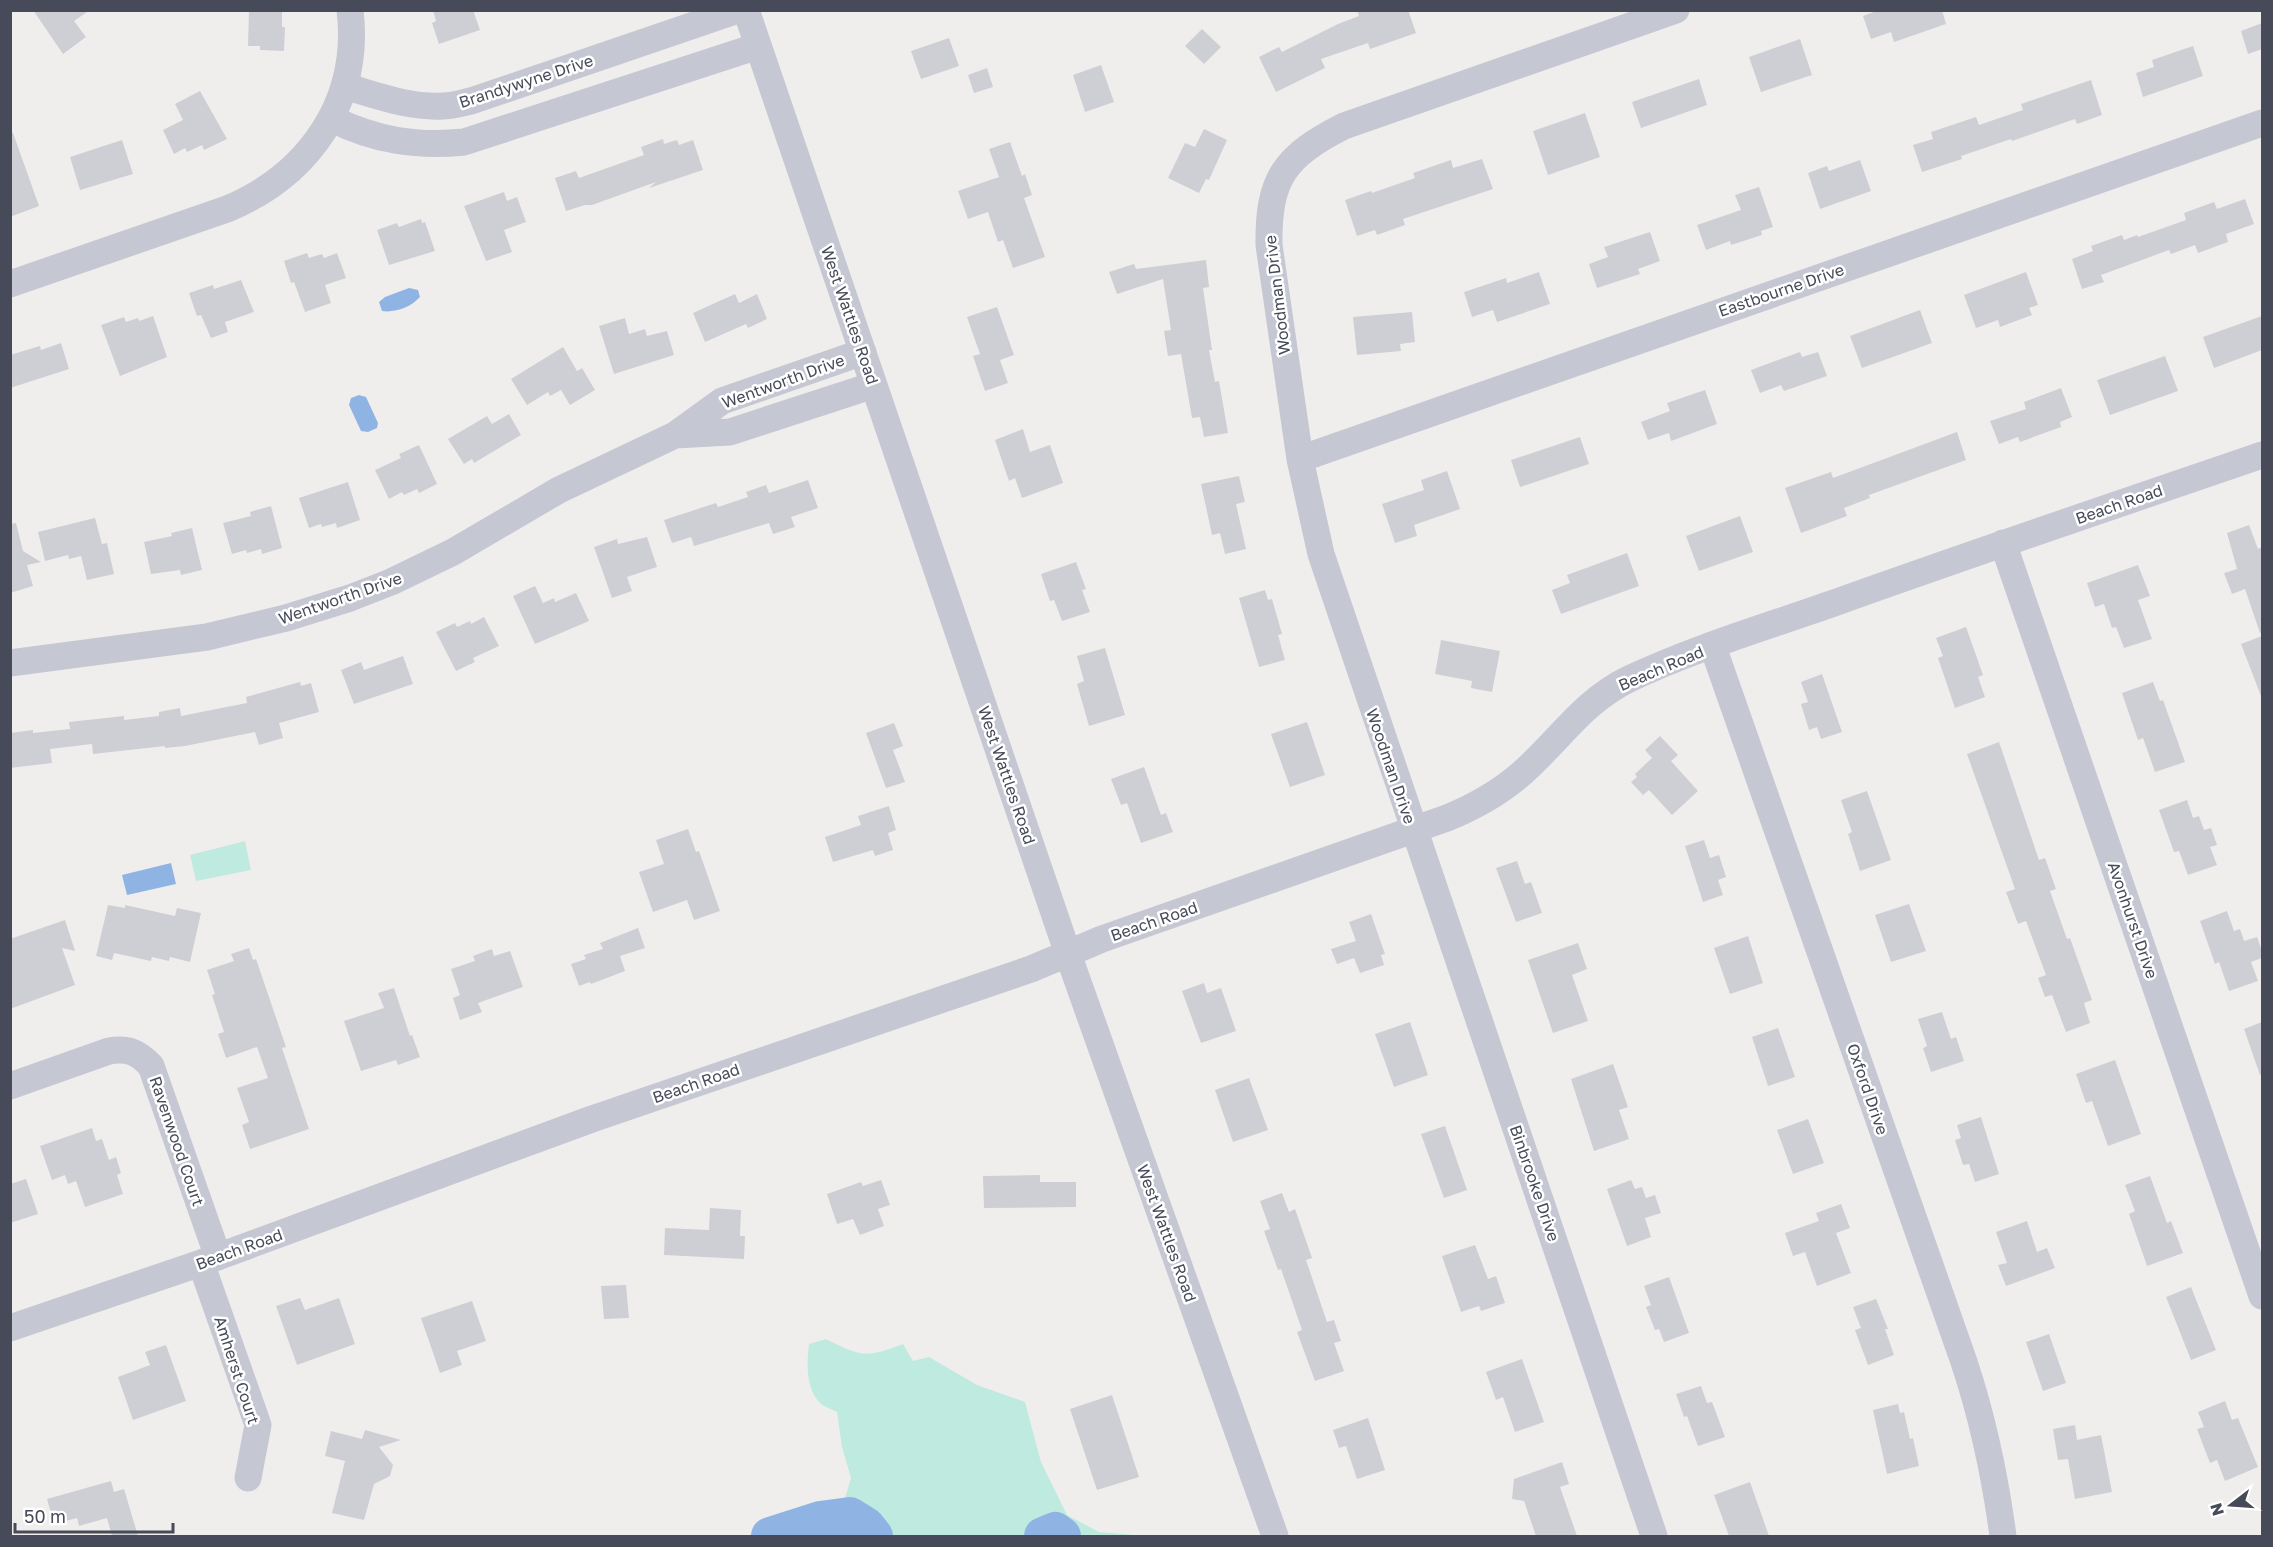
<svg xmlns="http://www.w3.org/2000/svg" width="2273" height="1547" font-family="'Golos Text',sans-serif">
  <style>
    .green { fill: #bfeadf }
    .water { fill: #8fb4e4 }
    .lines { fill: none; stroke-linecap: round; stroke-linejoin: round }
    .river { stroke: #8fb4e4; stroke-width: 38 }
    .building { fill: #ceced5 }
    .minor { stroke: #c5c7d3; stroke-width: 27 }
    .labels { text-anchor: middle; stroke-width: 5; stroke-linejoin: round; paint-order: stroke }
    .street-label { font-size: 16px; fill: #474a59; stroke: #fff }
  </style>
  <rect width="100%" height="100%" fill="#f0eeed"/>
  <path class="green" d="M245,841l6,29 -55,11 -6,-26z
    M826,1339c36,18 40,19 77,5l10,17 16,-4 48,28 48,17 16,60 26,53 32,17 49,4h-287l-13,-10 -3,-28 6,-20 -9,-31 -5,-35c-5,-3 -13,-5 -17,-9 -15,-15 -13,-41 -11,-59z"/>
  <path class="water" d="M409,288l9,2 2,7c-9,10 -25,16 -38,14l-3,-9 6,-5z
    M359,395l7,2 12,26 -1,5 -9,4 -7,-1 -12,-26 2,-7z
    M171,863l5,21 -49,11 -5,-20z"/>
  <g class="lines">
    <path class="river" d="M770,1536l50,-16 30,-4 16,10 8,10
      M1043,1536l12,-5 7,5"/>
  </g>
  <path class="building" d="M33,10h57l-16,11 12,16 -23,17z
    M249,10h33v17h3l-1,24 -24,-1v-4h-12z
    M433,10h40l7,20 -41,14 -7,-21 4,-2z
    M1357,10h51l8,23 -46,16 -2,-6 -47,16 4,9 -49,24 -17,-35 20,-10 3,5 56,-28 21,-8z
    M1879,10h63l4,14 -52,18 -3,-10 -20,7 -8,-23z
    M2262,23v26l-14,5 -7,-23z
    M1202,29l19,18 -17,17 -19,-18z
    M949,38l10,28 -38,13 -10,-28z
    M1800,39l12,36 -51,17 -12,-35z
    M2193,46l10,30 -60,21 -7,-24 18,-6 -2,-7z
    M1101,65l13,37 -29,10 -12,-37z
    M987,68l6,19 -19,6 -6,-18z
    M1699,79l8,26 -66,23 -9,-26z
    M2091,80l11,35 -25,9 -2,-5 -63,22 -1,-2 -50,17 1,3 -40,13 -9,-27 20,-6 -2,-7 45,-15 3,8 44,-15 -2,-6z
    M200,91l27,48 -23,11 -2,-5 -15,7 -2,-4 -11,6 -11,-24 20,-10 -8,-16z
    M1585,113l15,44 -52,18 -15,-44z
    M1204,129l23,11 -18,40 -3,-1 -7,14 -31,-15 17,-35 10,4z
    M10,133h3l26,73 -29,11z
    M663,139l1,5 13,-4 2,5 14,-5 10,30 -54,18 7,-6 -64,23h-7l-19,6 -11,-33 21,-7 3,7 65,-23 -3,-8z
    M122,140l11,34 -53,16 -10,-33z
    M1010,142l12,34 3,-2 7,21 -8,3 21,59 -32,11 -10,-28 -5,2 -10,-30 -20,7 -10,-28 41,-14 -10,-28z
    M1482,159l11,30 -90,30 2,6 -28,10 -2,-5 -18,6 -12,-36 26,-9 1,2 43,-15 -2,-5 38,-13 2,8z
    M1860,160l11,31 -51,18 -12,-36 19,-7 2,5z
    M1759,187l14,40 -12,4 1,4 -31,10 -1,-4 -24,9 -9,-25 44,-15 -6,-15z
    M504,192l3,9 10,-4 9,25 -22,8 8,22 -26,9 -22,-55z
    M2245,199l9,25 -28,10 2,8 -30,11 -3,-8 -24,9 -2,-4 -68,25 3,7 -22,7 -10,-30 21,-8 -2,-5 31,-11 2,5 13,-5 1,2 48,-17 -2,-7 30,-11 3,7z
    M421,219l1,4 3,-1 10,29 -46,14 -12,-35 20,-7 2,4z
    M1650,232l10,29 -22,8 2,5 -43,14 -8,-24 19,-7 -4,-10z
    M307,253l2,5 13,-4 2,4 13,-5 9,25 -21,7 6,18 -26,9 -11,-30 -3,1 -7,-22z
    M1206,260l3,27 -6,1 9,62h-3l6,32 4,-1 9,52 -24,4 -4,-20 -8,1 -11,-64 -13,2 -4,-25 7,-1 -8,-51 -46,15 -8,-22 25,-8 2,5z
    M1539,272l11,32 -53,18 -4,-12 -21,7 -8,-25 42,-14 1,5z
    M2026,272l12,33 -9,3 3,7 -32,12 -2,-7 -22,8 -12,-33z
    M241,280l13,32 -29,10 3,10 -17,6 -10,-23 -4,1 -8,-23 24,-8 1,4z
    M735,294l4,9 18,-9 10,25 -19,9 -2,-4 -41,18 -12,-29z
    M997,307l17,48 -14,5 8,23 -23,8 -12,-35 7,-2 -13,-37z
    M1920,310l12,33 -70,25 -12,-32z
    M1412,312l3,30 -15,2 1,7 -44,4 -4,-38z
    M153,316l14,41 -47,19 -19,-51 23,-8 2,5 12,-4 1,3z
    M2262,316v34l-48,18 -11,-31z
    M625,318l4,16 16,-5 2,7 20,-5 7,24 -60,19 -15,-48z
    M61,343l8,26 -59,19v-33l30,-9 1,4z
    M563,347l14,24 5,-3 13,22 -25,15 -9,-15 -11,6 -2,-4 -21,13 -16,-26z
    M1800,352l2,5 16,-5 9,24 -43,15 -3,-6 -21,8 -9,-23z
    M2165,356l13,35 -68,24 -13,-35z
    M2061,388l11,29 -12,5 1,5 -41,15 -2,-5 -19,7 -9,-23 36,-12 -2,-7z
    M1705,390l12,34 -46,17 -2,-8 -21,7 -7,-18 29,-11 -3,-8z
    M509,414l12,21 -47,28 -2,-4 -8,5 -16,-25 39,-23 5,8z
    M1023,429l7,23 20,-7 13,38 -41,15 -7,-20 -6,3 -14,-41z
    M1957,432l9,28 -97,35 1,3 -26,10 3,8 -46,17 -16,-45 46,-16 2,6z
    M1580,437l9,27 -69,23 -9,-27z
    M419,445l18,39 -18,9 -2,-4 -13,6 -2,-3 -13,7 -14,-29 26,-12 -2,-4z
    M1447,471l13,38 -46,16 3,11 -22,7 -13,-39 42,-14 -3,-10z
    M1239,476l6,26 -9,2 10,45 -21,5 -5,-21 -8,2 -11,-51z
    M808,480l10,28 -27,9 4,10 -22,7 -4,-11 -75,23 -3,-9 -19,6 -8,-23 52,-17 2,4 30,-10 -2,-5 20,-7 3,8z
    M348,482l12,38 -23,8 -1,-5 -14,4 -1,-3 -12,4 -10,-30z
    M271,506l11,42 -20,6 -1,-5 -14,4 -1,-3 -14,4 -9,-31 28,-7 -1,-4z
    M1740,516l13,36 -54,19 -13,-35z
    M95,518l7,26 5,-1 7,31 -27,6 -6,-24 -12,3 -1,-4 -23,6 -7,-29z
    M16,523l7,28 18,11 -14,3 6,21 -23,7v-69z
    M2249,525l9,24 4,-2v86h-2l-15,-44 -13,5 -8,-21 13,-4 -10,-36z
    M192,528l10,42 -21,5 -1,-5 -29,4 -7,-32 28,-6 -1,-3z
    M647,537l10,30 -30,10 5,14 -20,7 -18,-51 23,-8 1,5z
    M1627,553l12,33 -78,28 -9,-24 18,-7 -3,-8z
    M1076,562l10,27 -4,1 8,22 -28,9 -8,-21 -4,1 -9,-27z
    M2138,565l12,31 -12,4 14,39 -28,9 -8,-21 -4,1 -8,-24 -9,3 -8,-24z
    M535,586l8,17 11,-5 1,4 21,-9 13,28 -54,23 -22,-48z
    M1265,590l3,10 4,-1 10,35 -4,1 7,25 -26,7 -20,-69z
    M484,617l15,29 -26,12 2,4 -19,9 -20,-39 19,-9 2,4 13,-6 1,3z
    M1966,627l17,48 -5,2 7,20 -30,11 -17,-50 5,-2 -7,-18z
    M2262,636v60h-1l-20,-52z
    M1441,640l59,11 -8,41 -21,-4 1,-7 -37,-7z
    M1105,648l20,67 -36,11 -12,-42 7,-3 -7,-25z
    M403,656l10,28 -59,20 -13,-34 20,-8 3,8z
    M1822,674l20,58 -21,7 -4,-12 -8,3 -8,-26 7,-2 -7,-20z
    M300,682l1,4 10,-3 8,29 -40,11 4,15 -24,7 -4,-13 -70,14 -20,2v-2l-72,8 -1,-10 -42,5 2,14 -42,5v-35l23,-3v3l37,-4 -1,-7 55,-6v4l35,-4v-4l21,-4 1,8 66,-13 -1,-6z
    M2153,682l7,19 3,-1 22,62 -30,10 -12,-34 -5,2 -16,-47z
    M1307,722l18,53 -35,12 -19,-53z
    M894,723l9,23 -10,4 12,32 -19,6 -20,-55z
    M1660,736l18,19 -7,6 27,30 -26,24 -23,-25 -6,5 -12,-13 6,-5 -2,-3 17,-16 -7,-8z
    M1999,742l40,118 6,-2 11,31 -6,2 17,48 3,-1 22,62 -8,3 6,20 -24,9 -14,-37 -7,2 -7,-19 8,-3 -20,-54 -8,3 -12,-32 9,-3 -48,-135z
    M1144,767l17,48 5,-2 7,19 -32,11 -14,-40 -6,2 -10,-26z
    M1867,791l24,69 -31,11 -12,-37 4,-2 -11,-32z
    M2187,800l6,18 6,-2 5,14 7,-2 6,17 -7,2 7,18 -29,10 -9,-24 -5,1 -15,-42z
    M889,806l7,24 -8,3 5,17 -18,6 -2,-6 -40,12 -8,-25 36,-12 -3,-9z
    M688,829l8,23 3,-1 21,60 -26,9 -7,-20 -34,12 -14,-40 25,-8 -8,-24z
    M1704,840l6,18 9,-3 7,22 -8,3 5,15 -20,7 -18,-56z
    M1517,861l8,23 6,-2 11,31 -26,9 -20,-54z
    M1909,904l17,47 -35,11 -16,-47z
    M108,905l17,3v-3l50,11 2,-8 24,5 -11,49 -20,-5 -1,4 -17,-4 -1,4 -37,-8 -2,7 -16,-4z
    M2227,911l7,20 6,-2 4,12 13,-4 5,14v7l-11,4 7,19 -29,10 -10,-29 -4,2 -15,-43z
    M1371,914l14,40 -4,1 3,10 -24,8 -6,-15 -17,6 -6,-15 25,-8 -7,-19z
    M65,920l10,31 -13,-3 13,37 -65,24v-70z
    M638,928l7,20 -25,8 5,15 -34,13 -1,-2 -11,4 -8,-22 15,-5 -2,-4 19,-6 -3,-6z
    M1748,936l15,47 -33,11 -16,-46z
    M1578,943l9,26 -15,6 16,46 -35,12 -25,-73z
    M249,948l4,12 3,-1 30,88 -4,1 27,81 -59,20 -8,-24 7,-3 -12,-34 31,-10 -11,-31 -31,11 -8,-24 6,-2 -12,-37 3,-1 -8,-24 27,-9 -3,-7z
    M492,949l2,7 16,-5 13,36 -45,16 4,9 -22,8 -7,-22 7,-3 -9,-26 24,-8 -2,-5z
    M1204,983l3,10 14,-5 15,43 -35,12 -19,-52z
    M394,988l16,48 2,-1 8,22 -22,8 -2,-5 -35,11 -17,-50 40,-13 -6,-15z
    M1942,1012l9,27 5,-2 8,24 -33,11 -8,-24 4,-2 -9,-27z
    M1410,1022l18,53 -34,12 -19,-53z
    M2262,1022v52l-2,1 -16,-46z
    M1778,1028l17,49 -27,9 -16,-49z
    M2115,1060l26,74 -33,12 -16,-45 -6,2 -10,-29z
    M1613,1064l15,43 -9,3 10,29 -35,12 -23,-72z
    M1249,1078l19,52 -35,12 -18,-52z
    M1981,1117l18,57 -24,8 -6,-18 -6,1 -8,-25 6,-2 -4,-13z
    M1808,1119l16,44 -31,11 -16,-44z
    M1445,1126l22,64 -23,8 -23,-64z
    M92,1128l4,13 6,-2 7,21 7,-3 5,16 -4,2 6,19 -38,13 -9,-26 -8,3 -3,-9 -13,5 -12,-34z
    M1040,1175v7h36v25l-92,1 -1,-32z
    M2150,1176l17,47 4,-2 12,32 -36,13 -18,-52 6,-3 -10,-26z
    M26,1179l12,35 -28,9v-39z
    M881,1180l9,25 -12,4 6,17 -24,9 -7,-16 -16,5 -10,-30 34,-12 2,4z
    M1631,1180l4,9 7,-2 4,11 9,-3 6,18 -16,5 6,19 -24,9 -20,-57z
    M1282,1193l7,19 6,-3 17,49 -6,2 21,62 7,-2 7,21 -7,2 10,28 -29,10 -18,-49 5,-2 -21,-61 -3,1 -14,-39 6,-2 -10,-28z
    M1841,1204l9,24 -14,5 15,40 -34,13 -12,-34 -12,4 -8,-23 34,-12 -3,-8z
    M710,1208l31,2 -1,26h5l-1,23 -80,-4 1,-27 44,2z
    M2027,1221l10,31 10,-4 8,20 -49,18 -8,-21 9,-2 -11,-31z
    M1475,1245l13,34 8,-3 9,27 -24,8 -2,-5 -18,6 -19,-56z
    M1669,1277l20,56 -25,9 -5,-13 -4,1 -9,-23 5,-2 -7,-19z
    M626,1285l3,33 -25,1 -3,-33z
    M2191,1287l25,63 -25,10 -25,-63z
    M300,1298l5,12 34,-12 16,46 -58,21 -21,-59z
    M1876,1299l12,30h-3l9,26 -26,10 -13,-35 6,-2 -8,-21z
    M472,1301l14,40 -29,10 5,14 -22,8 -19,-55z
    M2049,1334l17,49 -23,8 -17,-49z
    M166,1345l20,56 -53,19 -15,-43 32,-12 -5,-13z
    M1522,1359l22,63 -29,10 -12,-35 -7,3 -10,-28z
    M1701,1386l6,17 5,-1 13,35 -27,9 -11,-30 -3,1 -8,-23z
    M1112,1395l27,82 -42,13 -27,-81z
    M2225,1401l7,19 6,-2 20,49 -33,14 -8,-21 -7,3 -13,-34 7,-2 -6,-15z
    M1898,1404l2,9 4,-1 6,27 3,-1 6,28 -32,8 -14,-64z
    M1368,1418l17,52 -28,9 -11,-33 -7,2 -6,-18z
    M2075,1425l2,15 24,-5 11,57 -37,7 -7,-40 -10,1 -5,-31z
    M365,1430l36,10 -22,7 14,18 -3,11 -16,8 -10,36 -32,-7 13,-52 -20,-5 6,-25 31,8z
    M1562,1462l7,22 -9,3 17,49h-41l-12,-35 -12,-2 2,-20z
    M111,1481l3,11 10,-3 14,47h-26l-5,-18 -28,8 -2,-8 -23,6 -7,-25z
    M1750,1482l19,54h-40l-15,-41z"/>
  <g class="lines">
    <path class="minor" d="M746,10l322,944 207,582
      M344,86c32,9 65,22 99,20 9,0 19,-3 28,-5l267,-91
      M332,119c43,21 84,28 132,23l294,-96
      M10,284l217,-75c82,-34 134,-108 123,-199
      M863,352l-141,49 -47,34 55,-3 144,-47
      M1300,459l962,-336
      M2003,543l259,753
      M1713,647l251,715c19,57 31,114 39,174
      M10,663l197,-26 79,-19 64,-20 41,-16 62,-30 106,-62 116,-55
      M10,1086l99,-35c19,-3 29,1 42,15l67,191
      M201,1263l57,162 -10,53
      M10,1328l191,-65 391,-144 439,-150 71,-30 345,-121c27,-11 52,-25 74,-44 38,-33 61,-72 108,-95 65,-31 137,-52 205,-76 142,-51 285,-99 428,-148
      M1654,1536l-333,-982 -21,-95 -31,-214c-1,-67 16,-89 75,-119l332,-116"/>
  </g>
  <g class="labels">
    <g class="street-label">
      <text transform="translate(526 81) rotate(-18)" y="6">Brandywyne Drive</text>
      <text transform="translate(1781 290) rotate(-19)" y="6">Eastbourne Drive</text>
      <text transform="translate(1277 295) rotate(-97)" y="6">Woodman Drive</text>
      <text transform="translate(850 315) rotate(71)" y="6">West Wattles Road</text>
      <text transform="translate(783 381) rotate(-20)" y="6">Wentworth Drive</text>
      <text transform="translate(2119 504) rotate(-19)" y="6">Beach Road</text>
      <text transform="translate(340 598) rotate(-19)" y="6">Wentworth Drive</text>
      <text transform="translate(1661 668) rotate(-23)" y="6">Beach Road</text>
      <text transform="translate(1391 766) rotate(71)" y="6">Woodman Drive</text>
      <text transform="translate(1007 775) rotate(71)" y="6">West Wattles Road</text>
      <text transform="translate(2133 920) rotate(71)" y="6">Avonhurst Drive</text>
      <text transform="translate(1154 921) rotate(-19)" y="6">Beach Road</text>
      <text transform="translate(696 1083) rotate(-19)" y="6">Beach Road</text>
      <text transform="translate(1868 1089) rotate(71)" y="6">Oxford Drive</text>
      <text transform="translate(177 1141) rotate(71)" y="6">Ravenwood Court</text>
      <text transform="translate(1535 1183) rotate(71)" y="6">Binbrooke Drive</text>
      <text transform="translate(1167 1233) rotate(70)" y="6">West Wattles Road</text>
      <text transform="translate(239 1249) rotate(-20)" y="6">Beach Road</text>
      <text transform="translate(237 1370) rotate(72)" y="6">Amherst Court</text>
    </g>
  </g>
  <rect width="2273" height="1547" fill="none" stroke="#474a59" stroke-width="24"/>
  <g transform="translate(2231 1505) rotate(253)" stroke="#ffffff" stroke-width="4.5" paint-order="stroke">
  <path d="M0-4.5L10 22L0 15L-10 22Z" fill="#474a59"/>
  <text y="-9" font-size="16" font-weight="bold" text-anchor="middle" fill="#474a59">N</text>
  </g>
  <path d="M15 1523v9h158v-9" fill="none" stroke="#474a59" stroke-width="3"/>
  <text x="24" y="1523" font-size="18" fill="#474a59" stroke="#ffffff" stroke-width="4.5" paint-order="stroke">50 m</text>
</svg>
